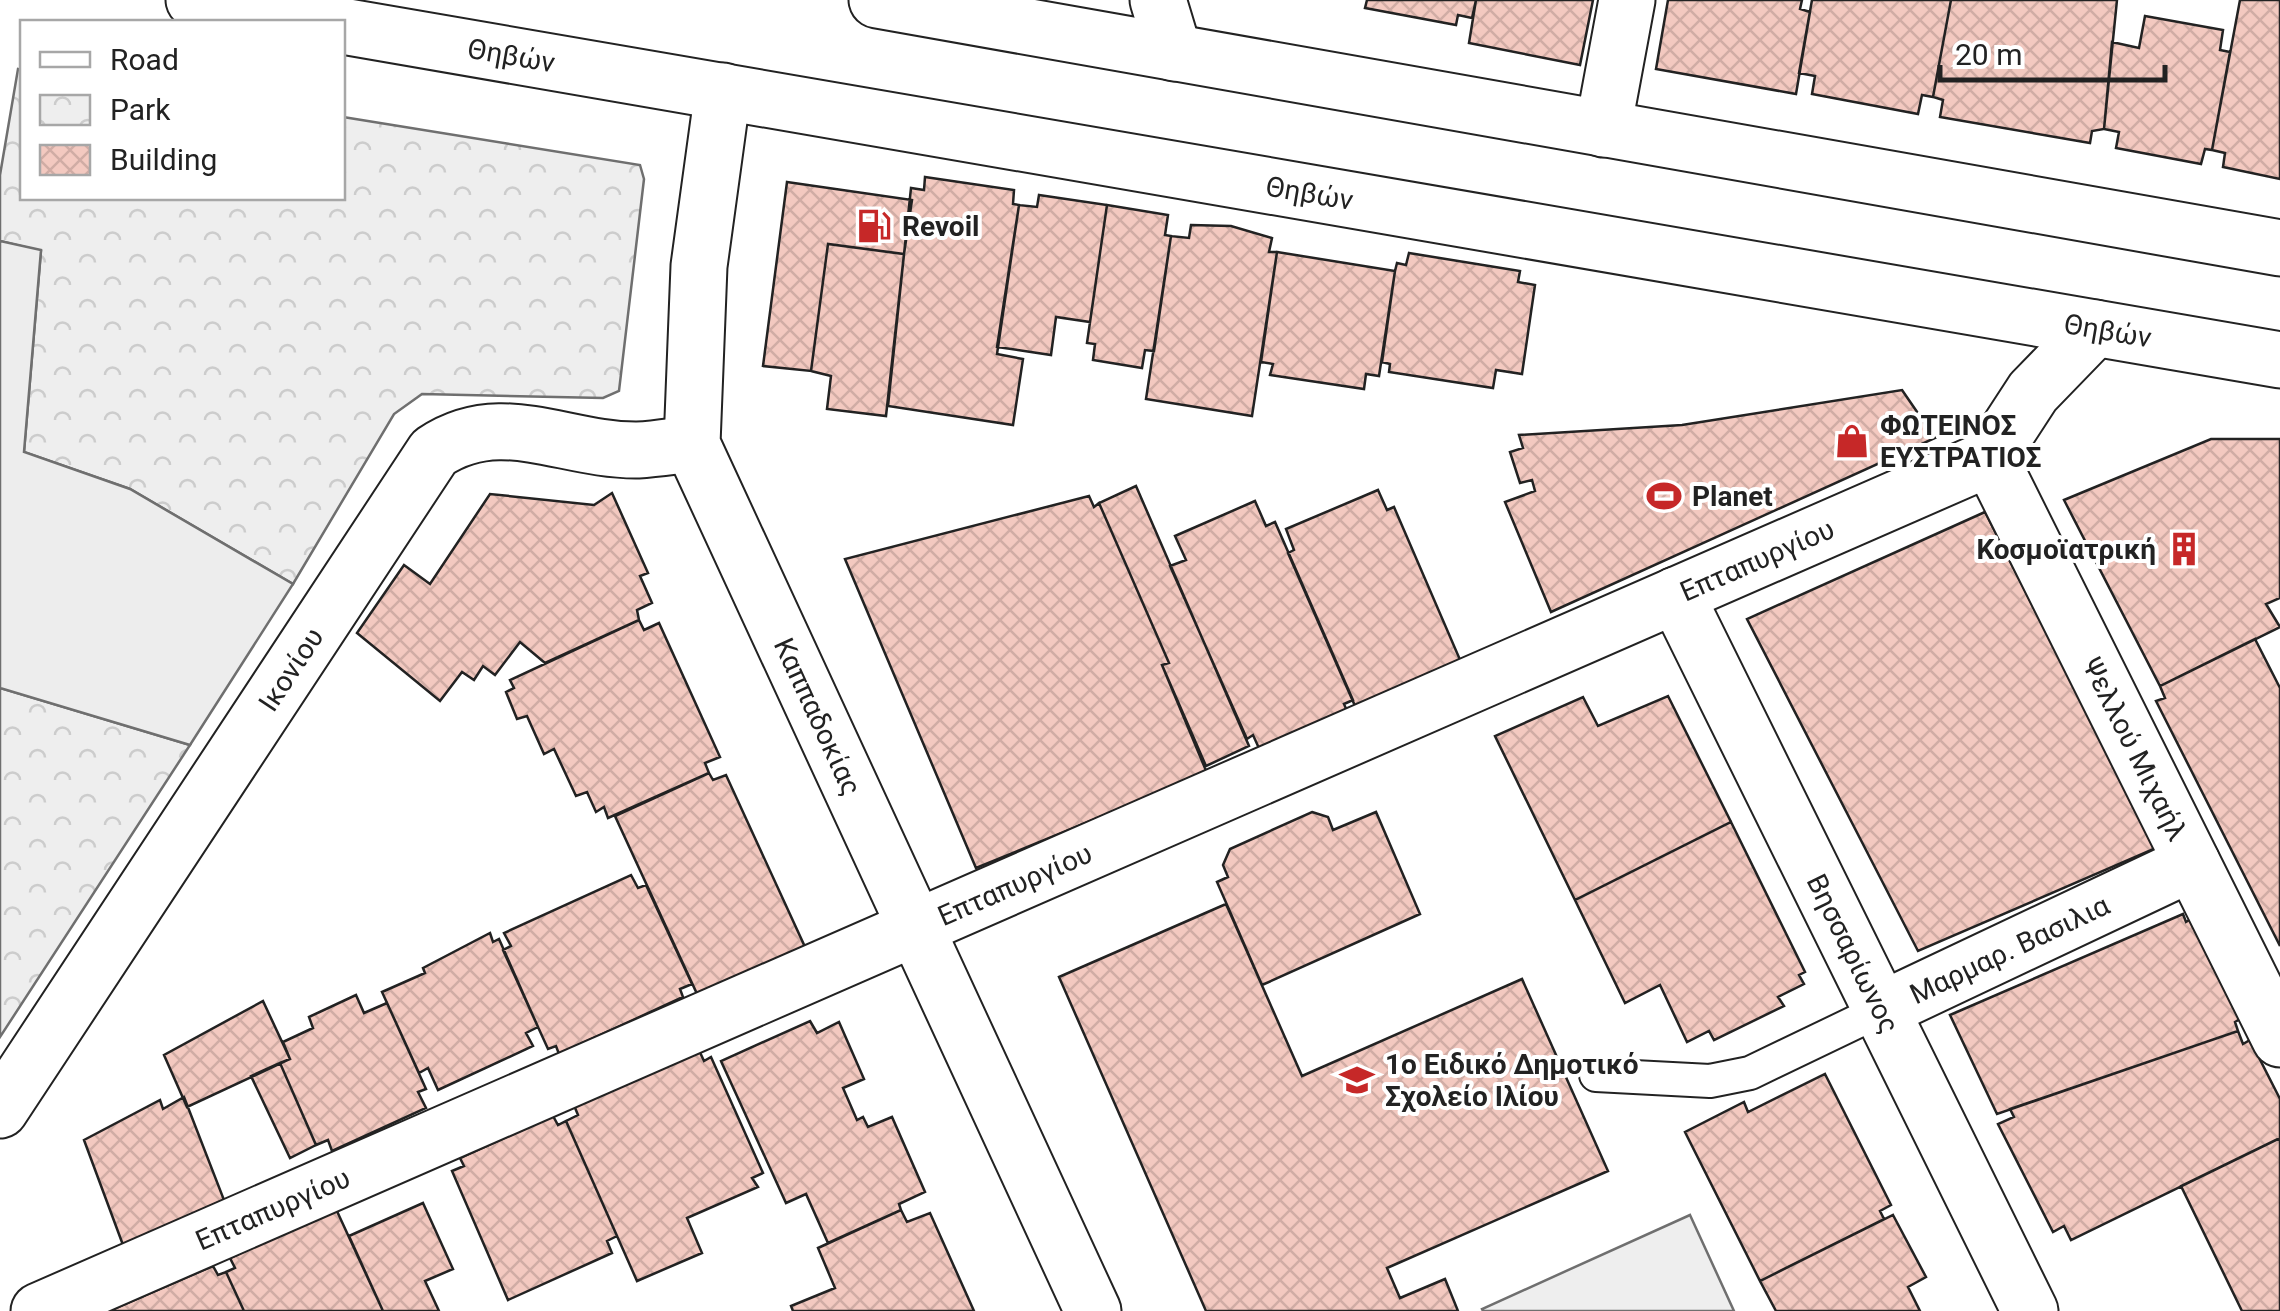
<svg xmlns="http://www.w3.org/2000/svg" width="2280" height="1311" font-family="Roboto,sans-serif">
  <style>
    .park { fill: url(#park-crowns); stroke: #6f6f6f; stroke-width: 2.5 }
    .pitch { fill: #eee; stroke: #6f6f6f; stroke-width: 2.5 }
    .parking { fill: #ededed; stroke: #6f6f6f; stroke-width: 2.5 }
    .building { fill: url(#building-cross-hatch); stroke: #222; stroke-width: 2.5 }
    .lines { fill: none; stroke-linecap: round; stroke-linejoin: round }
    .service-casing { stroke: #222; stroke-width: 36 }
    .minor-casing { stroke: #222; stroke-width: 59 }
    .tertiary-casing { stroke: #222; stroke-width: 59 }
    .secondary-casing { stroke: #222; stroke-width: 59 }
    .service { stroke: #fff; stroke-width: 32 }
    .minor { stroke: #fff; stroke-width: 55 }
    .tertiary { stroke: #fff; stroke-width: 55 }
    .secondary { stroke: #fff; stroke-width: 55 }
    .labels { text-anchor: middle; stroke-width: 8; stroke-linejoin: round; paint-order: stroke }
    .street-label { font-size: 28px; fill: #222; stroke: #fff }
    .poi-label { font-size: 28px; font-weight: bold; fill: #222; stroke: #fff; text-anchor: start }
  </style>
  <defs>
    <pattern id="park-crowns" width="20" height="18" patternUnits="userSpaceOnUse" patternTransform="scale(2.5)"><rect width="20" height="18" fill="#eee"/><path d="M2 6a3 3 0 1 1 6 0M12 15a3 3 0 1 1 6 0" fill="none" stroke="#ccc"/></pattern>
    <pattern id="building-cross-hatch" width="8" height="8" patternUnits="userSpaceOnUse" patternTransform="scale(2.5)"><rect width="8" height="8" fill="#f3c9c0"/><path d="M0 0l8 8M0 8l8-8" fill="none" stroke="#d0aca5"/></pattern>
  </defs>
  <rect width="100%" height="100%" fill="#fff"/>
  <path class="park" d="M18,69l4,1v128h320l1,-81 297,48 4,14 -25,212 -16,7 -181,-4 -28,20 -101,170 -163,-95 -106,-37 17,-201 -41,-10v-66z
    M0,688l190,57 -190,292z"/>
  <path class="pitch" d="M1690,1215l44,96h-251l-1,-2z"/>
  <path class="parking" d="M0,241l41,9 -17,202 106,37 163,95 -103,161 -190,-57z"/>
  <path class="building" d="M1367,0h109l-4,18 -14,-3 -2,10 -91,-17z
    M1476,0h117l-13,65 -111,-22z
    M1668,0h134l-2,9 10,3 -14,82 -140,-25z
    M1812,0h139l-18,97 -11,-2 -4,19 -106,-20 3,-18 -16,-3z
    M1951,0h166l-13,129 -12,2 -2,12 -150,-26 3,-17 -10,-3z
    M2240,0h40v179l-57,-12 2,-14 -13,-3z
    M2145,16l78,14 -3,20 10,2 -18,98 -7,-1 -4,15 -85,-16 3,-16 -15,-3 8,-87 27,6z
    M925,177l89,13 -1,14 6,1 -22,149 26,5 -10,66 -125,-19 23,-218 13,2z
    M787,182l125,18 -8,54 -76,-10 -17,127 -48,-5z
    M1039,195l68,10 -17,117 -34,-5 -5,38 -54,-8 22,-142 18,2z
    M1107,205l61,10 -3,20 6,1 -17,115 -9,-1 -3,18 -49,-8 2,-16 -8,-1z
    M1191,225l40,1 41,12 -3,14h8l-25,164 -106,-17 25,-163 18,2z
    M828,244l76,10 -18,162 -59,-7 4,-33 -20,-5z
    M1277,252l118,19 -16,105 -13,-2 -2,15 -94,-14 3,-11 -12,-2z
    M1409,253l111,18 -2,11 17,3 -13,89 -26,-4 -3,18 -104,-16 1,-8 -8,-2 13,-91 2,-8 9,2z
    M1902,390l33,48 -384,174 -46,-110 30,-11 -3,-11 -12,3 -10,-31 13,-4 -4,-13 163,-10z
    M2211,439h69v159l-14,6 14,23 -120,59 -96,-186z
    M1136,486l113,260 -43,20 -44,-101 7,-2 -70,-160z
    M1378,490l9,20 7,-3 70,162 -105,46 -71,-162 6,-3 -8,-21z
    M612,493l36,80 -8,3 12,27 -15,7 2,10 -94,43 -25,-21 -25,33 -12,-9 -9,14 -12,-8 -22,29 -83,-68 47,-68 26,19 60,-90 104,11z
    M1089,496l5,11 5,-4 70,160 -7,2 45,108 -231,95 -131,-309z
    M1255,501l11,25 9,-4 78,178 -9,4 6,14 -87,39 -10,-22 -6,4 -77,-173 16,-6 -11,-24z
    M1985,512l171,336 -238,103 -171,-332z
    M639,620l5,10 15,-7 61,134 -15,6 4,10 -101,45 -4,-11 -8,5 -9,-20 -11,4 -22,-47 -10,5 -17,-38 -10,3 -11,-27 8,-4 -4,-8z
    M2255,639l25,49v258l-124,-245 9,-3 -5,-12z
    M1668,696l63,126 -156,78 -80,-164 88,-39 15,29z
    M709,773l4,7 13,-5 79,172 -107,49 -83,-180z
    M1312,812l16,5 5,13 43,-18 44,102 -158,71 -45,-103 11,-5 -5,-12 7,-16z
    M1731,822l74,150 -6,3 5,9 -26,13 6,9 -70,34 -5,-9 -22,11 -27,-57 -35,18 -50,-103z
    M631,875l7,13 8,-3 46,99 -12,5 3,8 -124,57 -3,-8 -8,3 -45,-99 8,-4 -7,-13z
    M1226,904l76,172 220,-97 86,192 -221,97 13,30 45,-19 13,32h-252l-147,-334z
    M2183,914l3,8 5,-3 49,100 -5,3 3,9 -241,83 -47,-99z
    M490,933l3,9 6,-3 39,88 -12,6 7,13 -95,44 -10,-22 -9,5 -37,-81 43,-19 -2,-5z
    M356,995l8,18 23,-10 39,86 -8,3 8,16 -94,43 -4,-11 -12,5 -36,-82 10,-4 -7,-17 30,-14 -4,-11z
    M263,1001l27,58 -103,48 -23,-52z
    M810,1021l7,12 22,-11 25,57 -21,9 14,32 6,-3 5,10 24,-10 33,75 -26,12 2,6 -73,33 -22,-49 -20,9 -65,-142z
    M2238,1031l5,13 7,-4 30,59v39l-209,102 -7,-14 -11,6 -55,-108 16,-7 -4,-8z
    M698,1048l6,13 7,-4 52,116 -11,5 6,9 -71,31 15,35 -65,28 -71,-160 12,-6 -5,-12z
    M280,1063l36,82 -26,13 -39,-82z
    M1825,1074l66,131 -11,6 4,8 -124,62 -75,-149 59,-30 4,10z
    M184,1097l40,103 -101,45 -39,-105 76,-40 3,9z
    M553,1116l5,9 8,-4 51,115 -10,5 5,12 -104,47 -56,-129 12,-5 -4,-8z
    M2280,1138v173h-38l-61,-125z
    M423,1203l30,66 -28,12 14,30h-56l-34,-75z
    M336,1209l47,102h-139l-18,-39 9,-4 -5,-10z
    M901,1210l6,12 23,-9 44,98h-181l-2,-5 44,-18 -17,-40z
    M1893,1215l33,62 -18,10 12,24h-144l-16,-30z
    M213,1266l5,9 8,-3 18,39h-135z"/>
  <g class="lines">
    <g class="service-casing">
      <path id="service" d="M1596,1075l114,6 40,-8 131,-63"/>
    </g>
    <g class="minor-casing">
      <g id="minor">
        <path d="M1158,0l16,53"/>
        <path d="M1603,129l24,-129"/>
        <path id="s1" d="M1990,458l290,581"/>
        <path d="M1990,458l43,-66 62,-64"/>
        <path id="s2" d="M1676,595l354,716"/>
        <path id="s3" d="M1881,1010l311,-147"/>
        <path id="s4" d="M0,1110l434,-658c67,-45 130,-1 204,-2 18,-1 36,-4 54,-6"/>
        <path id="s5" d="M39,1311l1951,-853"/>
      </g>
    </g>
    <g class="tertiary-casing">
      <g id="tertiary">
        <path id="s6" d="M723,91l-24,175 -7,178 401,867"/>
      </g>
    </g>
    <g class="secondary-casing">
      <g id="secondary">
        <path d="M194,0l130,22"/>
        <path d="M877,0l1403,248"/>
        <path id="s7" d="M342,26l1938,334"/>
      </g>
    </g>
    <use href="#service" class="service"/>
    <use href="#minor" class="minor"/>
    <use href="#tertiary" class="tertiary"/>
    <use href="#secondary" class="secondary"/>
  </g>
  <defs>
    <g id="fuel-bare" transform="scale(2.7)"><path d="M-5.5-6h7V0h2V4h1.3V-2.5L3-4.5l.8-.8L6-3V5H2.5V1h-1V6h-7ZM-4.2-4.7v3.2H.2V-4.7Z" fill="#c62828" stroke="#fff" stroke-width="2.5" paint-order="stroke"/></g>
    <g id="shop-bare" transform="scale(2.7)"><path d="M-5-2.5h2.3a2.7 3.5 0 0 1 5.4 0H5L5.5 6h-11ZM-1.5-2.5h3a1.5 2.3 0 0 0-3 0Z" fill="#c62828" stroke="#fff" stroke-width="2.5" paint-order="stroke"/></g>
    <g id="stadium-bare" transform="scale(2.7)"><path d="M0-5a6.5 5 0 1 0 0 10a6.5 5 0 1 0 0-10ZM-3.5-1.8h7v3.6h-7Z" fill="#c62828" stroke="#fff" stroke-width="2.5" paint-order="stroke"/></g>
    <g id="building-bare" transform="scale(2.7)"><path d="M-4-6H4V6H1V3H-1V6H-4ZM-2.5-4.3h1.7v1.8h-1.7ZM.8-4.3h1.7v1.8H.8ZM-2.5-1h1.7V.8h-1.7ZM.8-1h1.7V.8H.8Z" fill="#c62828" stroke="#fff" stroke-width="2.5" paint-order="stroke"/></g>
    <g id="school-bare" transform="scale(2.7)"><path d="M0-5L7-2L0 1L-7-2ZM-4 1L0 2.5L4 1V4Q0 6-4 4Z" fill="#c62828" stroke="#fff" stroke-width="2.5" paint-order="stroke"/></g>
  </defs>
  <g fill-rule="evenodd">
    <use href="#fuel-bare" x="874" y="226"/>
    <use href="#shop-bare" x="1852" y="441"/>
    <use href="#stadium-bare" x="1664" y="496"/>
    <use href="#building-bare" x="2184" y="549"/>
    <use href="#school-bare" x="1357" y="1080"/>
  </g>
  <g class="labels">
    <g class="street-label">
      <text dy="10" stroke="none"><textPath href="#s7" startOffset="172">Θηβών</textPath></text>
      <text dy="10" stroke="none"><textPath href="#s7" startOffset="982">Θηβών</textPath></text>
      <text dy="10" stroke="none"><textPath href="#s7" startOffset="1792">Θηβών</textPath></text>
      <text dy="10" stroke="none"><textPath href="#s5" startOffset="1875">Επταπυργίου</textPath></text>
      <text dy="10" stroke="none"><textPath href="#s4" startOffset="528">Ικονίου</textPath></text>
      <text dy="10" stroke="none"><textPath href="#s6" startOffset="655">Καππαδοκίας</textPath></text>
      <text dy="10" stroke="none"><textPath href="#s1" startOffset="325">Ψελλού Μιχαήλ</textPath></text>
      <text dy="10" stroke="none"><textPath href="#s5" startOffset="1065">Επταπυργίου</textPath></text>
      <text dy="10" stroke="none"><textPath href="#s3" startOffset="142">Μαρμαρ. Βασιλια</textPath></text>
      <text dy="10" stroke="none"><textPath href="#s2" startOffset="400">Βησσαρίωνος</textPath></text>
      <text dy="10" stroke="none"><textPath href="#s5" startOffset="255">Επταπυργίου</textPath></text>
    </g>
    <g class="poi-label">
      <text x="902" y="236">Revoil</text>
      <text x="1880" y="435">ΦΩΤΕΙΝΟΣ<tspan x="1880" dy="32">ΕΥΣΤΡΑΤΙΟΣ</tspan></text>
      <text x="1692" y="506">Planet</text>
      <text x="2156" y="559" text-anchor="end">Κοσμοϊατρική</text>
      <text x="1385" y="1074">1ο Ειδικό Δημοτικό<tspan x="1385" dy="32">Σχολείο Ιλίου</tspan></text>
    </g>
  </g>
  <rect x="20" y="20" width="325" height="180" fill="#ffffff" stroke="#a7a7a7" stroke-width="2.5"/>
  <rect x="40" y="52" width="50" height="15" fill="#ffffff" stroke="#a7a7a7" stroke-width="2.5"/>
  <text x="110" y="70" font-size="30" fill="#222222">Road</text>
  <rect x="40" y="95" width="50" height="30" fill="url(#park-crowns)" stroke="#a7a7a7" stroke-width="2.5"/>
  <text x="110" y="120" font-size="30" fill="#222222">Park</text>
  <rect x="40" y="145" width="50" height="30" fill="url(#building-cross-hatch)" stroke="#a7a7a7" stroke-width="2.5"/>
  <text x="110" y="170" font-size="30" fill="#222222">Building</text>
  <path d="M1940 65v15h225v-15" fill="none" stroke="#222222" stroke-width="5"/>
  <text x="1955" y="65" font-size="30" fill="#222222" stroke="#ffffff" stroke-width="8" paint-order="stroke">20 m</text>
</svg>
